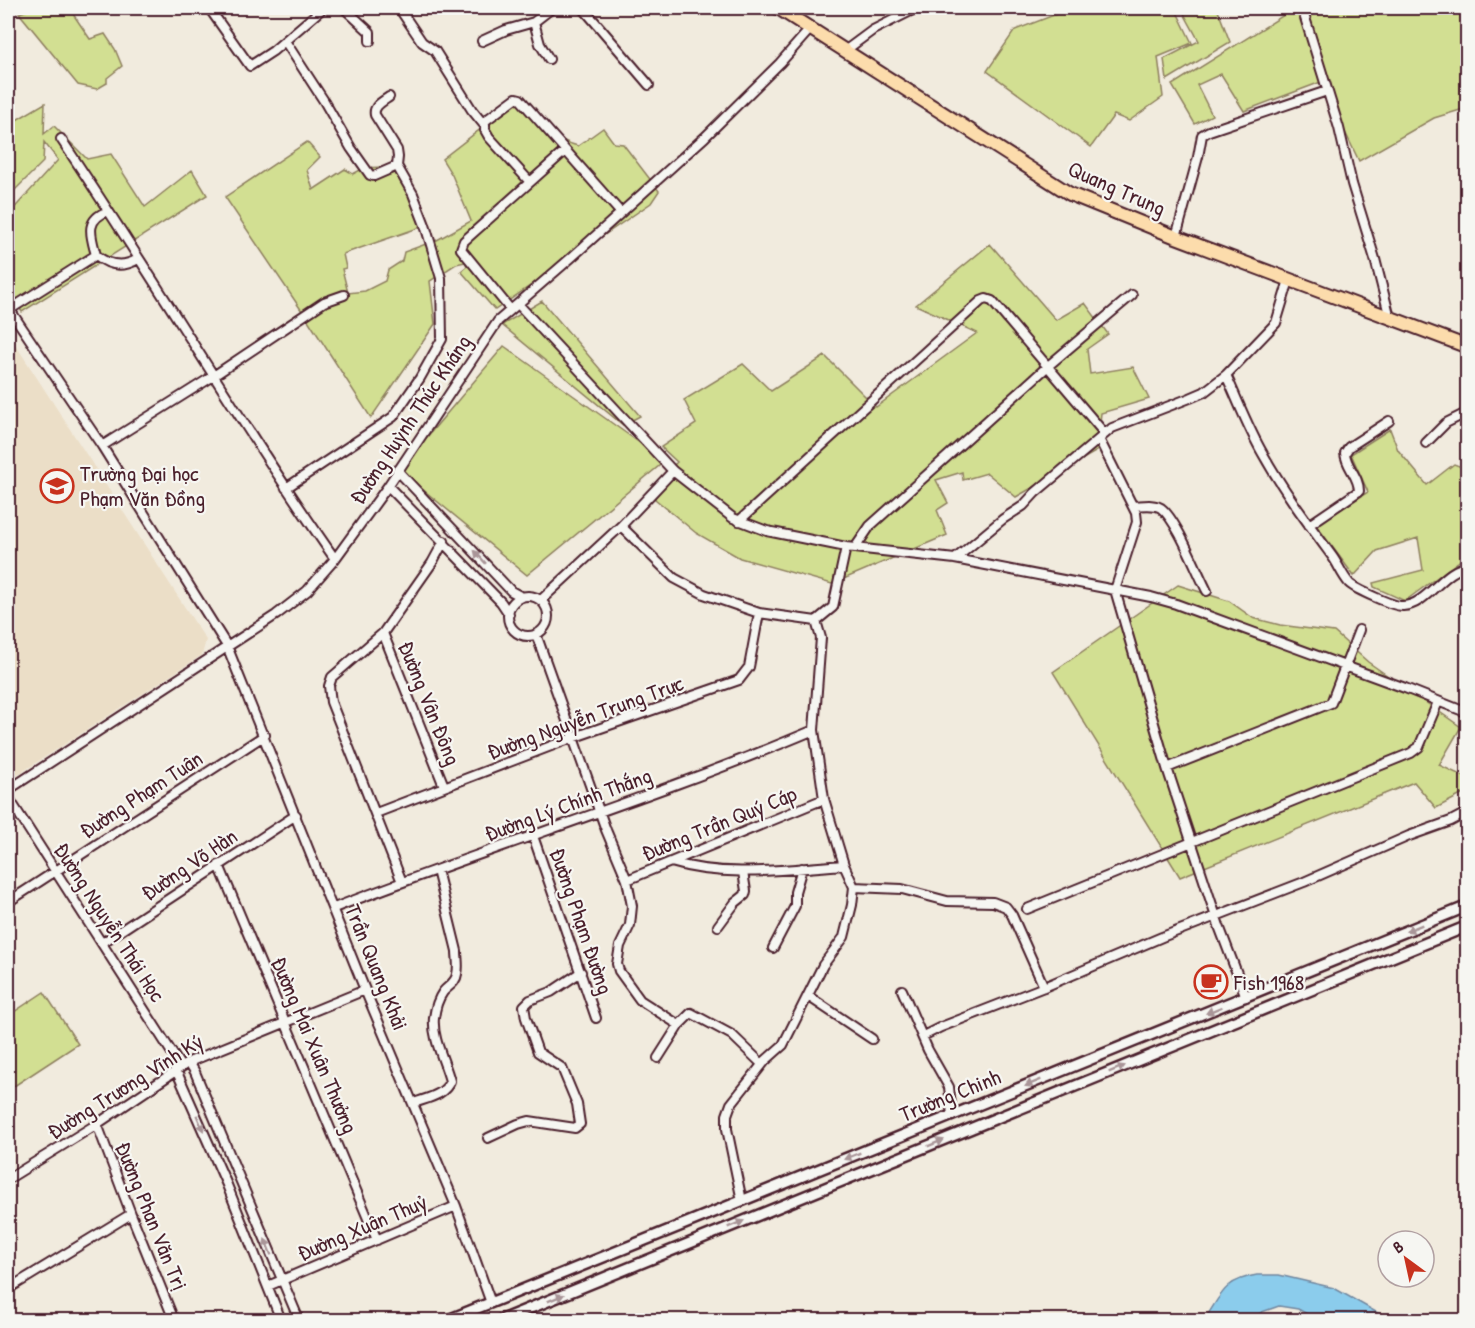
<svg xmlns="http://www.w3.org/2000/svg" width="1475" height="1328" font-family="'Patrick Hand',sans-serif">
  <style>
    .built { fill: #ebdec7 }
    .green { fill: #d2df92; stroke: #8e7f5e; stroke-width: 1.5 }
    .water { fill: #8bccec; stroke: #71879f; stroke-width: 1.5 }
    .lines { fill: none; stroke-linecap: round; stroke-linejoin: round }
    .minor-casing { stroke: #4a1f2b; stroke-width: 12 }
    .tertiary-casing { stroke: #4a1f2b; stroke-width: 14 }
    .primary-casing { stroke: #4a1f2b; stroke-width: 16 }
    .minor { stroke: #f6f6f2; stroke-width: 8 }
    .tertiary { stroke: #f6f6f2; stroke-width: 9 }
    .primary { stroke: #fcdcac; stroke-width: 12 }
    .oneway { fill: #a99598 }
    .labels { text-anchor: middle; stroke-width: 4.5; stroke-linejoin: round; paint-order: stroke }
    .street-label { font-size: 22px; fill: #4a1f2b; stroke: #f6f6f2 }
    .poi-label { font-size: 22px; fill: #4a1f2b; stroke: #f6f6f2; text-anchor: start }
  </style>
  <rect width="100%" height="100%" fill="#f1ebde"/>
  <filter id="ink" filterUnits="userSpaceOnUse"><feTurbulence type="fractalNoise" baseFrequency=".0167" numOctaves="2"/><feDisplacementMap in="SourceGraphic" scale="12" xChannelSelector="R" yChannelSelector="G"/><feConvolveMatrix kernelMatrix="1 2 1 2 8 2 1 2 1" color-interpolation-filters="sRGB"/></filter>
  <g filter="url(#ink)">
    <path class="built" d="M8,333l198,307 -4,15 -194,126z"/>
    <path class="green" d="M34,8h49l-10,6 17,25 15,-5 10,15 7,17 -15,12v5l-10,6 -19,-4 -59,-72z
      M1072,8h103l17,35 -34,14 5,40 -34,24 -15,-6 -23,32 -104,-76 28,-41z
      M1181,8h36l13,34 -63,38 -3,-21 35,-18z
      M1295,8h172v100l-33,10 -75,43 -38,-79 -77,29 -23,-37 -24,11 15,30 -17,9 -23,-39z
      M518,100c18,18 35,40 60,46l25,-18 11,15 9,1 36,47 -8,12 -156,107 -34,-39 6,-5 -2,-4 -9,2 -26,17 5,43 -64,94 -63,-98 -83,-123 82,-55 13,15 -13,13 6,20 32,-21 8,5 11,-6 35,-2 25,60 -81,28 3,14 -4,1 6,24 17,-2 20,-10 3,-11 14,-9 2,-9 33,-12 34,-19 -19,-46 -10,-16z
      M45,103l-1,31 10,-8 33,33 24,-5 34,53 47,-37 15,25 -185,117 -14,-22v-75l50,-55 -14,-18 -1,20 -35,35v-72z
      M990,244l66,76 29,-17 23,31 -21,15 3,25 43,-7 16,32 -48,14 -4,38 -81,46 -29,-24 -24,7 -1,-8 -26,8 12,23 -11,7 10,25 -115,49 -92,-26 -44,-25 -41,-34 4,-20 18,-17 -16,-15 35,-23 -12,-24 59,-36 28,27 54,-35 51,51 101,-74 -61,-28z
      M542,301l98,115 -17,9 -121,-100z
      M504,346l161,115 -138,114 -128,-105z
      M1390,429l8,21 29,35 27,-21 13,5v91l-5,-1 -57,42 -31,-14 -1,-4 50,-13 -5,-32 -41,13 -23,25 -38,-51 52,-33 -17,-38z
      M1178,585l51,16 24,17 27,7 54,7 34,30 93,65 -22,38 28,13v14l-31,16 -22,-26 -234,95 -127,-205z
      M44,992l34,52 -70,46v-74z"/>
    <path class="water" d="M1257,1275h22l55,13 56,32h-72l-20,-11 -19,-3 -17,6 -12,8h-46c17,-24 19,-40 53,-45z"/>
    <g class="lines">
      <g class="minor-casing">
        <path id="minor" d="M209,8l41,58 23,-15 50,-43
          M344,8l26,24v9
          M399,8l23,34 13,9 37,59 13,16
          M583,8l66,77
          M1302,8l37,120 13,56 23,75 15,59
          M534,22l6,22 9,15
          M285,41l39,60 27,47 19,27 4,1 23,-10
          M482,41l24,-11 28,-8 18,-14
          M846,50l27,-20 44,-22
          M61,139c93,138 178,283 274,420
          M530,182l-41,-45 -4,-7v-9l31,-23 4,1 100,113
          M1176,237l22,-80 4,-22 7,-4 118,-40
          M96,255c13,11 27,13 42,4
          M518,304l155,167 60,47 34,13 79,16 109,12 196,38 25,7 229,84 63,25
          M8,307l94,139 125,200 138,344 91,216 35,97
          M510,309l-49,-60 3,-8 101,-90
          M9,310l87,-55c-5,-19 -12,-35 12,-44
          M1226,375c12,26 22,53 37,79 20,36 44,68 69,102 6,8 10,19 17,27 6,6 45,24 54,23 25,-1 41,-38 65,-39
          M1099,439l37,74 1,9 -22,68 52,178 52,158 27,71
          M1426,443l20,-20 22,-11
          M102,446l113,-71 109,-73 20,-7
          M397,470l114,121 11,6
          M388,486l113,116 8,12
          M286,488l107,-71 27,-39 22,-39 -1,-61 -16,-53 -12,-31 -16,-28 1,-9 -1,-7 -22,-35c-2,-9 7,-13 14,-18
          M1133,506c8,0 21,-3 28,2 16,12 36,64 46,83
          M739,521l242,-220 5,-2 6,2 113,133
          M1309,525l50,-34c0,-15 -13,-24 -14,-38l4,-6 40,-26
          M621,526l53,52 30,16 55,19 57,8
          M855,548l15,-22 178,-160 84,-71
          M955,559l48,-40 20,-13 12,-13 77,-65 78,-30 14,-6 22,-17 50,-52 13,-43
          M508 616a20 20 0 1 1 40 0a20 20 0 1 1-40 0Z
          M541,600l80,-74 52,-55
          M816,621l17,-14 13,-60
          M383,633l61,153
          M536,634l70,196 21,50 5,26 -2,19 -10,21 -3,18 2,7 21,29 39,25
          M1167,768l164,-65 28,-73
          M8,790l268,-175 31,-24 28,-32 53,-73 110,-165 74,-64 133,-120 75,-74 31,-35
          M8,797l173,270
          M376,813l196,-75 167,-58 10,-13 10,-54
          M533,836l63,182
          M671,862c55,17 115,7 173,3
          M219,865l158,375
          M627,880l197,-81
          M402,882l-71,-180 -2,-16 3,-9 51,-44 49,-70 12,-22
          M854,887l48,2 45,12 46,1 13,5 6,8 32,72
          M8,902l257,-167
          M334,908c159,-62 322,-111 480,-178
          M1027,909l384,-156 8,-6 19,-45
          M718,926l17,-23 10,-8 1,-4 -3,-19
          M102,943l194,-128
          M773,948l22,-42v-14l7,-24
          M902,990l26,60 21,37 3,29
          M808,996l64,43
          M923,1036l18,-9 103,-40 118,-50 142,-55 105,-46 42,-15 17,-9
          M658,1058l21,-33 12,-12 41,22 30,29
          M189,1062l6,10 104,248
          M176,1070l51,115 54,135
          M414,1103c13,-5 31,-8 36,-22 -5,-20 -18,-42 -16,-63 1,-8 4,-19 9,-26 5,-6 13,-9 14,-18 2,-7 0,-16 0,-23l-20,-81
          M97,1124l34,90 43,106
          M488,1138l30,-14 11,-3 46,7 5,-4 -3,-20 -15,-36 -24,-16 -12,-34 -2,-12 6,-6 21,-8 30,-20
          M8,1179l89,-55 92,-62 176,-72
          M742,1201l-15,-72v-14l4,-11 34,-43 18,-16 40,-80 21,-28 8,-32 2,-18 -10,-22 -20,-66 -10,-69 7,-92 -5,-17
          M268,1286l188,-80
          M8,1289l123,-75"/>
      </g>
      <g class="tertiary-casing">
        <path id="tertiary" d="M8,10l3,-2
          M448,1320l1020,-414
          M501,1320l967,-394"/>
      </g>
      <g class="primary-casing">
        <path id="primary" d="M778,8l292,186 106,43 292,110"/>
      </g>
      <use href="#minor" class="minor"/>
      <use href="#tertiary" class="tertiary"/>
      <use href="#primary" class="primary"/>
    </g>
    <defs><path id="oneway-solid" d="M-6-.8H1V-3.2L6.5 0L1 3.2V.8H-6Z" transform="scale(1.5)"/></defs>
    <g class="oneway">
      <use href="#oneway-solid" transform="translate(480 557) rotate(-132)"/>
      <use href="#oneway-solid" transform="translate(1414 928) rotate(158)"/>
      <use href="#oneway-solid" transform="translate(1214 1010) rotate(158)"/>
      <use href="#oneway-solid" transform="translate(1117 1069) rotate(-22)"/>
      <use href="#oneway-solid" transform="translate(1033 1083) rotate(158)"/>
      <use href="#oneway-solid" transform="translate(200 1123) rotate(67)"/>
      <use href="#oneway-solid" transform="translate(936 1143) rotate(-22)"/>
      <use href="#oneway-solid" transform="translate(852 1156) rotate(158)"/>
      <use href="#oneway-solid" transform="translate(736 1224) rotate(-22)"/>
      <use href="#oneway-solid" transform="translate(268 1247) rotate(-112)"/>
      <use href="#oneway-solid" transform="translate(556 1298) rotate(-22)"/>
    </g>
  </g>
  <defs>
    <g id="university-ring" transform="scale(1.725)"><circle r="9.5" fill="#f6f6f2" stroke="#c8321e" stroke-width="1.5"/><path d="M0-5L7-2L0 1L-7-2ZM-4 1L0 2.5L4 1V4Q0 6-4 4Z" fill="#c8321e"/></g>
    <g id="cafe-ring" transform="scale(1.725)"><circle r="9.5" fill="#f6f6f2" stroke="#c8321e" stroke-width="1.5"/><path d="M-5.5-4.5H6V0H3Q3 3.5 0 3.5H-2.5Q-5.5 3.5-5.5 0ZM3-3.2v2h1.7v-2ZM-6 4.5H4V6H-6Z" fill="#c8321e"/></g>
  </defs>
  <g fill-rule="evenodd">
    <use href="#university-ring" x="57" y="486"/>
    <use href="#cafe-ring" x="1211" y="982"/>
  </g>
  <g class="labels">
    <g class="street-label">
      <text transform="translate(1117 188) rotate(24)" y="8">Quang Trung</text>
      <text transform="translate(410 419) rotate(-56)" y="8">Đường Huỳnh Thúc Kháng</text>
      <text transform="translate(430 703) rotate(68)" y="8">Đường Vân Đông</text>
      <text transform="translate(585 717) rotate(-20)" y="8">Đường Nguyễn Trung Trực</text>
      <text transform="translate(141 794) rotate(-33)" y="8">Đường Phạm Tuân</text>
      <text transform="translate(568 804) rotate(-20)" y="8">Đường Lý Chính Thắng</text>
      <text transform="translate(719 823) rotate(-22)" y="8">Đường Trần Quý Cáp</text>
      <text transform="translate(189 864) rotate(-34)" y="8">Đường Võ Hàn</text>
      <text transform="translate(582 921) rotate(71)" y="8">Đường Phạm Đường</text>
      <text transform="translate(110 922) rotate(57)" y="8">Đường Nguyễn Thái Học</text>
      <text transform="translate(377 967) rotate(68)" y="8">Trần Quang Khải</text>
      <text transform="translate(315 1045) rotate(67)" y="8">Đường Mai Xuân Thưởng</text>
      <text transform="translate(125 1086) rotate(-32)" y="8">Đường Trương Vĩnh Ký</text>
      <text transform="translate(950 1095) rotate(-22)" y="8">Trường Chinh</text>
      <text transform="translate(152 1216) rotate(68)" y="8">Đường Phan Văn Trị</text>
      <text transform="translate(362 1227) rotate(-23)" y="8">Đường Xuân Thuỷ</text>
    </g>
    <g class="poi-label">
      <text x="80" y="481">Trường Đại học<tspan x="80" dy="25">Phạm Văn Đồng</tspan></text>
      <text x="1234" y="990">Fish 1968</text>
    </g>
  </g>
  <rect width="1475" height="1328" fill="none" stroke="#f6f6f2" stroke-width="30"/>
  <rect x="15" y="15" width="1445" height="1298" fill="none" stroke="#4a1f2b" stroke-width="2" filter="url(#ink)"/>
  <g transform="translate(1406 1259) rotate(327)"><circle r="28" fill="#f6f6f2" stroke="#b1a0a2" stroke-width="1.5"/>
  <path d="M0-4.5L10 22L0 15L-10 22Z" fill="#c8321e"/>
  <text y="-9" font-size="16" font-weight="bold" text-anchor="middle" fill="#4a1f2b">B</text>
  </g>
</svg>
